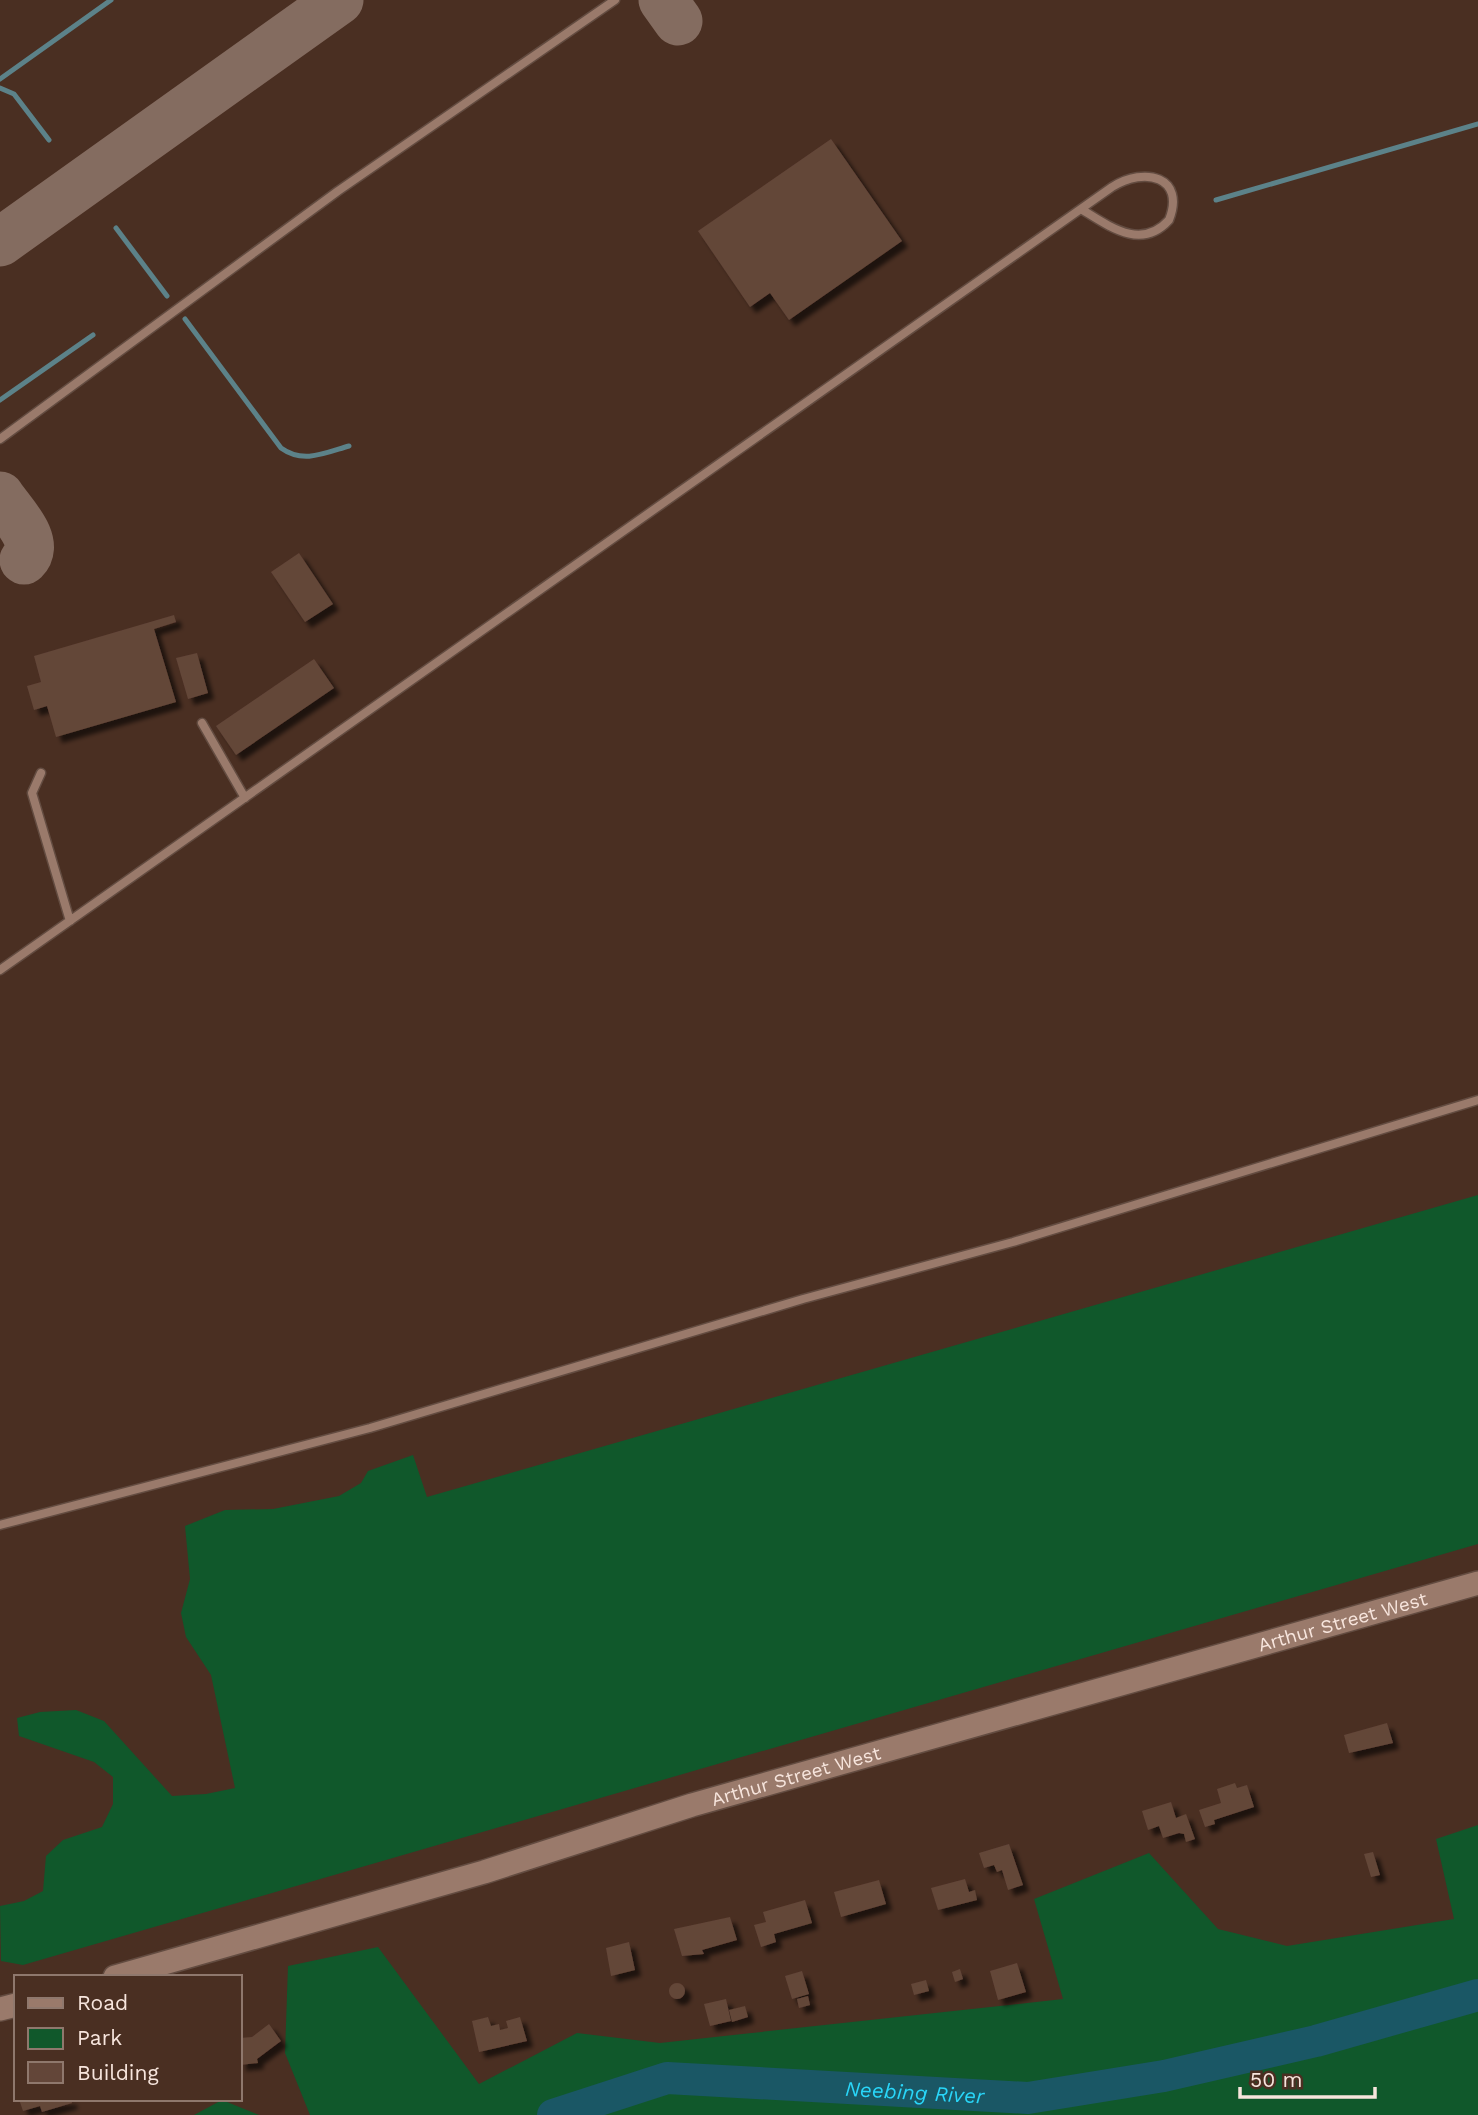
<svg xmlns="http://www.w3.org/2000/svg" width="1478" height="2115" font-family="'Work Sans',sans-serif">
<defs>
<filter id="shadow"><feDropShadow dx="6" dy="6" stdDeviation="2" flood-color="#0009"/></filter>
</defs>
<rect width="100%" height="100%" fill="#4a2f22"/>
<path fill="#10582b" d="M 1478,1195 L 1478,1544 L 23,1965 L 1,1961 L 0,1906 L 24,1901 L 43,1891 L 46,1856 L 63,1840 L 102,1827 L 113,1804 L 113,1777 L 94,1762 L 19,1736 L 17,1718 L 40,1712 L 76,1710 L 104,1721 L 172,1796 L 206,1794 L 235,1788 L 211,1675 L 186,1637 L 181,1613 L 190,1579 L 185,1526 L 225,1510 L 273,1509 L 339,1496 L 361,1483 L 368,1471 L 413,1455 L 427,1497 Z
M 1478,1825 L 1478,2115 L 310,2115 L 285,2053 L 288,1966 L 378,1947 L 479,2084 L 577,2033 L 660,2043 L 1063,1999 L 1034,1899 L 1149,1853 L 1218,1929 L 1287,1946 L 1454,1919 L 1436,1839 Z
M 222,2100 L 259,2115 L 194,2115 Z"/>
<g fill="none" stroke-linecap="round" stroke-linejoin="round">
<path stroke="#5c8289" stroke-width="5" d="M 0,79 L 111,0
M 0,88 L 14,94 L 49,140
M 1216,200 L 1478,124
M 116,228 L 167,296
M 185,319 L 281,448 C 303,464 325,453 349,446
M 0,400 L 93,335"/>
<path stroke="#1a5765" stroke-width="32" id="s1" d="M 553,2115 L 667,2078 L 1028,2098 L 1164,2076 L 1316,2041 L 1478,1995"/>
<path stroke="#846c60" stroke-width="49" d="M 663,0 L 678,21
M 0,242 L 339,0
M 0,496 C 11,513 42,542 24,560"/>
</g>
<path fill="#634639" filter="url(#shadow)" d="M 831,139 L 902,241 L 789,320 L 770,293 L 750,307 L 698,231 Z
M 299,553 L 333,604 L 305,622 L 271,572 Z
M 174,615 L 176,622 L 154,629 L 176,702 L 56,737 L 47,706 L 34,710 L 27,686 L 41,682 L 34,656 Z
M 197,653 L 208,693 L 188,699 L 176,658 Z
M 314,659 L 334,688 L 236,755 L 216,726 Z
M 1387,1723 L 1393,1743 L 1349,1753 L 1344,1735 Z
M 1235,1783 L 1237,1788 L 1247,1785 L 1254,1807 L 1214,1820 L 1215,1824 L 1205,1827 L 1199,1810 L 1221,1803 L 1217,1789 Z
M 1171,1802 L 1176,1818 L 1186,1814 L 1195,1839 L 1186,1842 L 1184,1834 L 1179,1833 L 1163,1838 L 1159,1826 L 1148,1830 L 1142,1811 Z
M 1009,1844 L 1023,1885 L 1008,1890 L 1002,1870 L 997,1872 L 994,1865 L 984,1868 L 979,1853 Z
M 1373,1852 L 1380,1875 L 1371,1877 L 1364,1854 Z
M 965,1879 L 969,1892 L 975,1890 L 977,1900 L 938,1910 L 931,1888 Z
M 879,1880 L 886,1904 L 841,1917 L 834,1892 Z
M 805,1900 L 812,1923 L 774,1934 L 776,1942 L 761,1947 L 754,1925 L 766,1922 L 763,1912 Z
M 730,1917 L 737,1940 L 702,1950 L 704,1954 L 682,1956 L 674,1929 Z
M 629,1942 L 635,1970 L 611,1976 L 606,1948 Z
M 1017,1963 L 1026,1992 L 998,2000 L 990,1971 Z
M 960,1969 L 963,1979 L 955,1982 L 952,1972 Z
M 802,1971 L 809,1994 L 792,1999 L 785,1976 Z
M 926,1980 L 929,1991 L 914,1995 L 911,1984 Z
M669 1991a8 8 0 1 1 16 0a8 8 0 1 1-16 0Z
M 808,1996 L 810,2005 L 799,2008 L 797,1999 Z
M 726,1999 L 731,2021 L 710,2026 L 704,2004 Z
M 745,2006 L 748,2017 L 732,2022 L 729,2010 Z
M 488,2017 L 491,2026 L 499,2024 L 500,2030 L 508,2028 L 506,2021 L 520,2017 L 527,2041 L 479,2052 L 472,2021 Z
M 269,2024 L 281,2041 L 257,2059 L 258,2063 L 240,2065 L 240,2038 L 252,2037 Z
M 19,2099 L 71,2099 L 72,2103 L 42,2112 L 40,2106 L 23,2111 Z"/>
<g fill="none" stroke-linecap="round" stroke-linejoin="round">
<defs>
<path id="lane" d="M 0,439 L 338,191 L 615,0
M 202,723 L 245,798
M 41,773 L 32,793 L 70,921
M 0,970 L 1112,187 C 1145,166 1186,177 1169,220 C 1141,251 1109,226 1081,209
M 0,1525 L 370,1428 L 803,1299 L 1013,1242 L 1478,1100"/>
<g id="secondary">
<path id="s2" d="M 115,1977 L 484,1872 L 692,1805 L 1478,1583"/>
<path d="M 0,2009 L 16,2005"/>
</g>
</defs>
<use href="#lane" stroke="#634c41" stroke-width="11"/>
<use href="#secondary" stroke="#634c41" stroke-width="26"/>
<use href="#lane" stroke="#9a7a6b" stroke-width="8"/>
<use href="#secondary" stroke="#9a7a6b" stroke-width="23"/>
</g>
<g text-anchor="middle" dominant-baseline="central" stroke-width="6" stroke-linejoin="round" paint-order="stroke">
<g font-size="19" fill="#f7e5dd" stroke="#4a2f22">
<text stroke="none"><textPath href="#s2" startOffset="1278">Arthur Street West</textPath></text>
<text stroke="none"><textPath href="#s2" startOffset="710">Arthur Street West</textPath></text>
</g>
<g font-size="21" font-style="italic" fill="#29d6f9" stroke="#4a2f22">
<text stroke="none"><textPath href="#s1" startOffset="368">Neebing River</textPath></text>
</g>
</g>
<rect x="14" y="1975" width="228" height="126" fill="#4a2f22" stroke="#8f786d" stroke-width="2"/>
<rect x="28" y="1998" width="35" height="10" fill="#9a7a6b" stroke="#8f786d" stroke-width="2"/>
<text x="77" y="2010" font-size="21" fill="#f7e5dd">Road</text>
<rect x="28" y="2028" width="35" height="21" fill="#10582b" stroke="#8f786d" stroke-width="2"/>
<text x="77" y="2045" font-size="21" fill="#f7e5dd">Park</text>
<rect x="28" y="2062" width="35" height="21" fill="#634639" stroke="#8f786d" stroke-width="2"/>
<text x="77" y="2080" font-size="21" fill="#f7e5dd">Building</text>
<path d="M1240 2087v10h135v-10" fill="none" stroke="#f7e5dd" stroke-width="3.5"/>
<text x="1250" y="2087" font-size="21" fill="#f7e5dd" stroke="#4a2f22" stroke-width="5" paint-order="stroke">50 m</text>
</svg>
